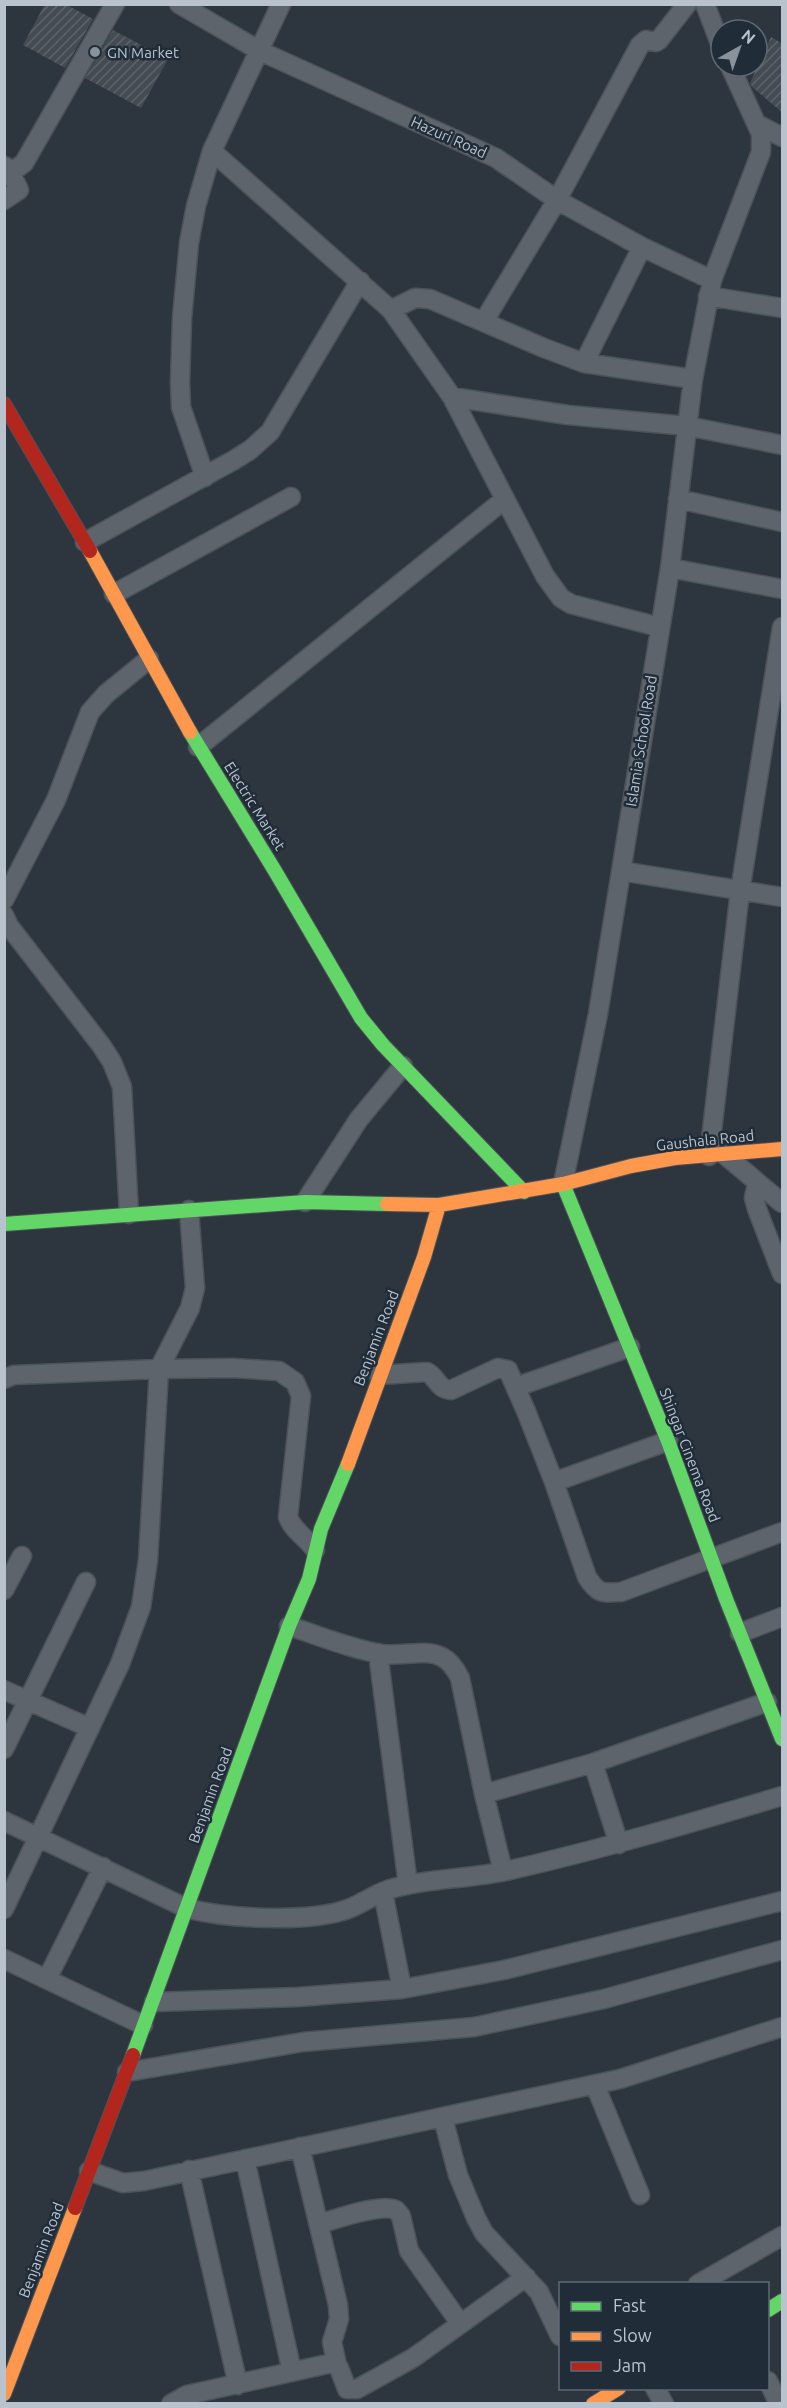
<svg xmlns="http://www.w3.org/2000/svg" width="787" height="2408" font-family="Ubuntu,sans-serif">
<defs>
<pattern id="building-hatch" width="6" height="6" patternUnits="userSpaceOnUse" patternTransform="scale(1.5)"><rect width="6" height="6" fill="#444b52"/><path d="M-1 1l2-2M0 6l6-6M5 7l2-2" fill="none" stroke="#5d636a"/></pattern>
</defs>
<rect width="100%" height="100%" fill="#2d363e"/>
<path fill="url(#building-hatch)" d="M 45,4 L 65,4 L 93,19 L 65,68 L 23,45 Z
M 113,30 L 168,59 L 141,108 L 85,78 Z
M 771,37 L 783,44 L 783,113 L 752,87 L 750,83 Z"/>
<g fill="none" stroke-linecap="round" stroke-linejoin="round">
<defs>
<path id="street" d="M 179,4 L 260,51 L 496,158 L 557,200 L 642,247 L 712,280
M 705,4 L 721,46
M 757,124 L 782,137
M 212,151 L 391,310 L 452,397 L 545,576 L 561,598 L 571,604 L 659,627
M 4,166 L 13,171 L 24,163 L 115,4
M 4,200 L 19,190 L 9,169
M 708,296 L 782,308
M 391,310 L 415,298 L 430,299 L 544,348 L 584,363 L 693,379
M 484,321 L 557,200 L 640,45 L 646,40 L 656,42 L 659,40 L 687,4
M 584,363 L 642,247
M 452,397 L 568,415 L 687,426 L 782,445
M 205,477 L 181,407 L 180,382 L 182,318 L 189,243 L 196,206 L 212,151 L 281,4
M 678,499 L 782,522
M 85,542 L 234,460 L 250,450 L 270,432 L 360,281
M 670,568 L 782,589
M 114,594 L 291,497
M 198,747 L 505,499
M 621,871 L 782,897
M 4,900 L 56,800 L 90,712 L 106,694 L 149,659
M 4,915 L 9,926 L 101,1045 L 112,1062 L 122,1087 L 129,1214
M 725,1155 L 782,1203
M 709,1156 L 740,891 L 782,627
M 757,1183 L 754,1198 L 757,1209 L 782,1274
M 563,1184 L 598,1014 L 670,568 L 693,379 L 712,280 L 761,152 L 761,134 L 730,66
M 305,1202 L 359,1119 L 403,1066
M 379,1375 L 427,1372 C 438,1378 437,1389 451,1390 L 498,1368 L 508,1370 L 526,1411 L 554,1482 L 668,1441
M 4,1379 L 14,1375 L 159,1369 L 233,1368 L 279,1371 L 295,1382 L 301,1396 L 288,1517 C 293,1531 307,1538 315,1550
M 516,1387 L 630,1347
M 554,1482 L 587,1577 C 598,1594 601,1593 621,1592 L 782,1532
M 4,1590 L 22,1556
M 289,1626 C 320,1636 351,1649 382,1654 C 401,1657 426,1648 442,1657 C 450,1661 456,1670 460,1678 L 484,1794 L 503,1871
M 740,1633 L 782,1617
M 378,1653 L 408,1885
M 4,1690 L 90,1728
M 4,1749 L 86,1582
M 593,1763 L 619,1844
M 484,1794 L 593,1763 L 767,1702
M 4,1821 L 186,1908 C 227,1919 309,1923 348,1909 C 364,1903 377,1892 394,1888 C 430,1878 469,1879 506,1871 C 599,1850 691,1823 782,1796
M 383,1892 L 402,1989
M 4,1909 L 120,1664 L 141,1607 L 148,1560 L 159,1369 L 190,1308 L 195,1288 L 189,1210
M 4,1959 L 143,2025
M 47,1979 L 103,1867
M 154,2002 L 298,1997 L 402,1989 L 504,1970 L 782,1901
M 127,2072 L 303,2042 L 474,2027 L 604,1999 L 782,1950
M 595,2085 L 640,2195
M 443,2118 L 458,2175 L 476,2218 L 484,2233 L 539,2292 L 560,2336
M 300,2147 L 338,2305 L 339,2319 L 332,2342 L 337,2365
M 245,2159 L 292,2372
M 189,2170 L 238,2385
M 89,2171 L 123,2183 L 144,2181 L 620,2079 L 782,2027
M 319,2224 C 337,2219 380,2203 396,2210 L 401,2216 L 409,2251 L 460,2323
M 698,2284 L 782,2236
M 768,2381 L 779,2404
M 655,2388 L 664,2404
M 171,2404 L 187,2395 L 332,2363 L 339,2368 L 347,2389 L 357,2389 L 413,2358 L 526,2277"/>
<path id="fast" d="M 190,732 L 275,871 L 361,1018 L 383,1045 L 524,1192
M 563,1184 L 668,1441 L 726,1599 L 782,1739
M 4,1224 L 305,1202 L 387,1204
M 133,2055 L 289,1626 L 309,1579 L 321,1529 L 348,1464
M 768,2310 L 782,2301"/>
<path id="slow" d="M 90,551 L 190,732
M 387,1204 L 439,1205 L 563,1184 L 631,1166 L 675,1158 L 782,1149
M 348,1464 L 424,1257 L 439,1205
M 4,2394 L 75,2208
M 593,2404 L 619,2388"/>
<path id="jam" d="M 4,404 L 90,551
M 75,2208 L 133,2055"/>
</defs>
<use href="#street" stroke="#4c5258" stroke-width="21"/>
<use href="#fast" stroke="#4c5258" stroke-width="16"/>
<use href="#slow" stroke="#4c5258" stroke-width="16"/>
<use href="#jam" stroke="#4c5258" stroke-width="16"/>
<use href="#street" stroke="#5e646b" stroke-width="18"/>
<use href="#fast" stroke="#63d668" stroke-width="14"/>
<use href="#slow" stroke="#ff974d" stroke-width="14"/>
<use href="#jam" stroke="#b3261e" stroke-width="14"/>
</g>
<circle fill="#88929b" stroke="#202d39" stroke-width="2" cx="95" cy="52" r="6"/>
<g text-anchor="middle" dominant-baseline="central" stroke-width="5" stroke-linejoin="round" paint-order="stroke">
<g font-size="15" fill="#b9c3cd" stroke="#202d39" text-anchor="start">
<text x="107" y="52">GN Market</text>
</g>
<g font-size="15" fill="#b9c3cd" stroke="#202d39">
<text transform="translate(449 137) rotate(24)">Hazuri Road</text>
<text transform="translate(641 741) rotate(-81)">Islamia School Road</text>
<text transform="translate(255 806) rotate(58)">Electric Market</text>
<text transform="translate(705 1140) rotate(-6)">Gaushala Road</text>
<text transform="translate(376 1338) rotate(-69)">Benjamin Road</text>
<text transform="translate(690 1455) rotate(69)">Shingar Cinema Road</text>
<text transform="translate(210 1795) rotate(-70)">Benjamin Road</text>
<text transform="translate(41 2250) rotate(-69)">Benjamin Road</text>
</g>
</g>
<rect width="787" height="2408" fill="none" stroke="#b9c3cd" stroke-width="12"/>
<rect x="559" y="2282" width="210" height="108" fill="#202d39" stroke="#5d6974" stroke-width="1.5"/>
<rect x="571" y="2302" width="30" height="9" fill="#63d668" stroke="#5d6974" stroke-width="1.5"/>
<text x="613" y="2312" font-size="18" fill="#b9c3cd">Fast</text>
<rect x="571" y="2332" width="30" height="9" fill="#ff974d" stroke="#5d6974" stroke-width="1.5"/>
<text x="613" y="2342" font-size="18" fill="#b9c3cd">Slow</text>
<rect x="571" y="2362" width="30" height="9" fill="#b3261e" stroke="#5d6974" stroke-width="1.5"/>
<text x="613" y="2372" font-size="18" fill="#b9c3cd">Jam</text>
<g transform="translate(739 48) rotate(40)"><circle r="28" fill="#202d39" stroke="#5d6974" stroke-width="1.5"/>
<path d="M0-4.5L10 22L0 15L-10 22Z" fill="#88929b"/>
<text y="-9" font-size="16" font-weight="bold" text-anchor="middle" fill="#b9c3cd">N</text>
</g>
</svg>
